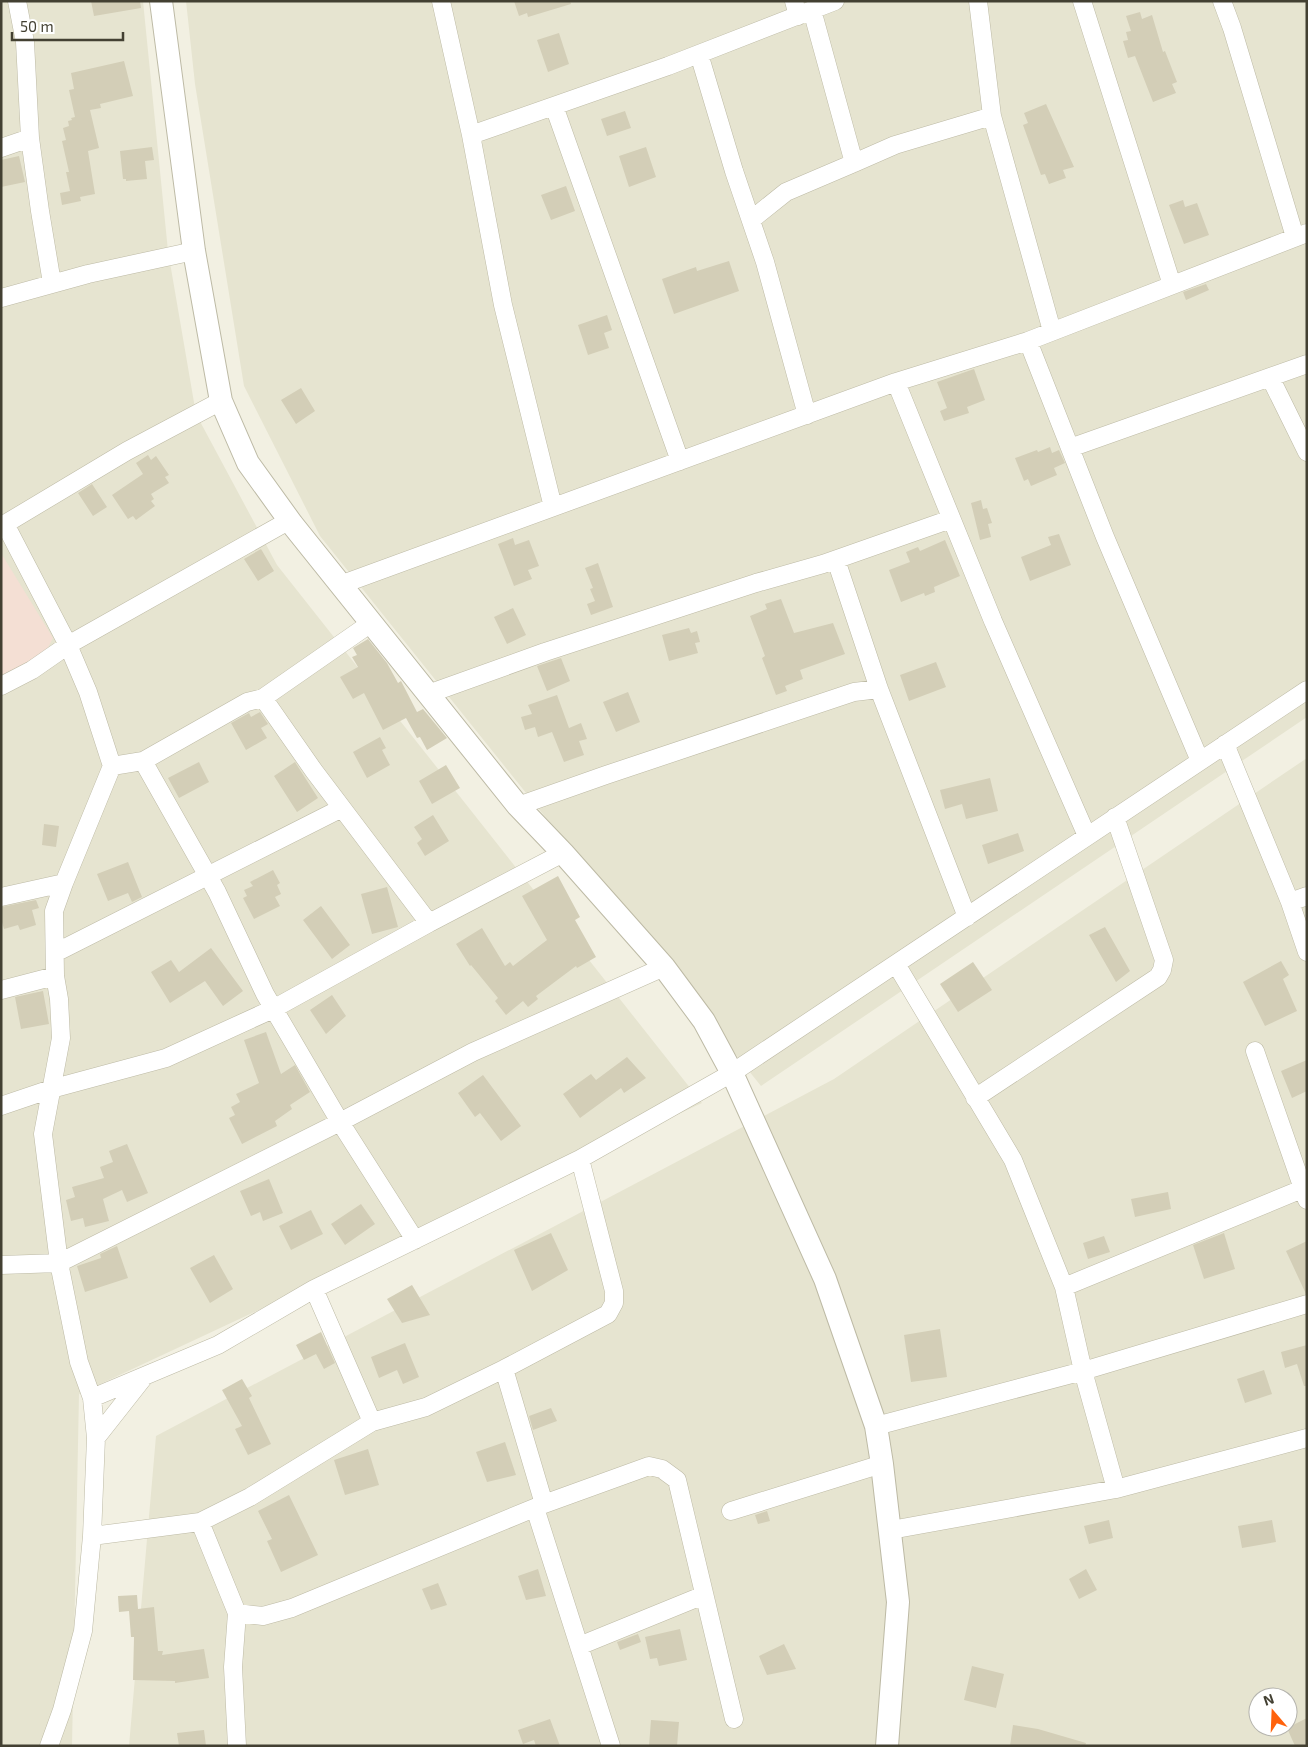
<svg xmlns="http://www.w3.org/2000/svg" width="1308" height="1747" font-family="'Exo 2',sans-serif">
<rect width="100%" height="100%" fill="#f2f0e2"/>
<path fill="#e6e4d0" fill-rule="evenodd" d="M 1,1 L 143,1 L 168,251 L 196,414 L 277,565 L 702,1103 L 79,1394 L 72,1746 L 1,1746 Z
M 186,1 L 1307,1 L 1307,717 L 761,1086 L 320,536 L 244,386 L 195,84 Z
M 1307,758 L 1307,1746 L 129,1746 L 156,1436 L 834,1079 ZM 1258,1697 L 1288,1697 L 1288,1727 L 1258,1727 Z"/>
<path fill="#f4dfd4" d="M 1,553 L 53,638 L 41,661 L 1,680 Z"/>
<path fill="#d3ceb7" d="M 91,1 L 140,1 L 141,8 L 94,16 Z
M 514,1 L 570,1 L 571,4 L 528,17 L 527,13 L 519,16 Z
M 1140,12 L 1142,19 L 1152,15 L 1163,52 L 1165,51 L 1177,82 L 1172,84 L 1176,93 L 1153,102 L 1135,56 L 1128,58 L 1123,41 L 1128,40 L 1126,32 L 1131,31 L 1126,16 Z
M 559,33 L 569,64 L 548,72 L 537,40 Z
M 124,61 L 133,96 L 100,104 L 101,108 L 90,110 L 99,148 L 88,151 L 95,194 L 80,197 L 81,201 L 62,205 L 60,193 L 70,191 L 66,172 L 69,172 L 62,141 L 66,140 L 63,128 L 69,126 L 68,121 L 72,120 L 71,118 L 75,117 L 69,90 L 74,89 L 71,73 Z
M 1046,104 L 1074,167 L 1063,170 L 1066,178 L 1049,184 L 1045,174 L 1041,175 L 1023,125 L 1028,123 L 1024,113 Z
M 625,111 L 631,128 L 607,136 L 601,119 Z
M 152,147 L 154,160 L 145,161 L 147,179 L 126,181 L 126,179 L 123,179 L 120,151 Z
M 646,147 L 656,177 L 629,187 L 619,156 Z
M 19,156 L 25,182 L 1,187 L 1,160 Z
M 566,186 L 575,211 L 551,220 L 541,195 Z
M 1183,200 L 1185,207 L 1197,203 L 1209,235 L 1184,244 L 1169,205 Z
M 729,261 L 739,291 L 674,314 L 662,279 L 696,267 L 697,271 Z
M 1206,284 L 1209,290 L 1186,300 L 1183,292 Z
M 607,315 L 612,330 L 604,333 L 609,348 L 588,355 L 578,325 Z
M 974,369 L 985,400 L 967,407 L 969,413 L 944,421 L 940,411 L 947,408 L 937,382 Z
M 301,388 L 315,411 L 296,424 L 281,400 Z
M 1050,447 L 1052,453 L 1059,450 L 1065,463 L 1054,468 L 1057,475 L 1031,486 L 1028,479 L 1024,481 L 1015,458 L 1037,450 L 1038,452 Z
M 148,455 L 151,460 L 156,456 L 169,475 L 165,477 L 169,483 L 151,494 L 154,499 L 151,501 L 155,506 L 136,520 L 133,516 L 128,519 L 112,495 L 143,474 L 136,463 Z
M 92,484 L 107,507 L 93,516 L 78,493 Z
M 981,500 L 983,509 L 987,508 L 992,523 L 988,524 L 991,537 L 980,540 L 971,503 Z
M 1059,534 L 1071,565 L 1030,581 L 1021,557 L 1051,545 L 1048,537 Z
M 513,538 L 515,545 L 529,540 L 539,566 L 528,570 L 532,579 L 514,586 L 498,544 Z
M 945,540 L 960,576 L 934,587 L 935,592 L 925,596 L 924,593 L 901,602 L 889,570 L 910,562 L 906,552 L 918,547 L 920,551 Z
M 261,549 L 274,571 L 258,581 L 244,559 Z
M 598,563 L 613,607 L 591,615 L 587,604 L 595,601 L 590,589 L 593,588 L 585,568 Z
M 781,599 L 794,633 L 833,623 L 845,654 L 800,670 L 803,679 L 785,686 L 787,691 L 776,695 L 762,658 L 765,656 L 750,616 L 767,609 L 765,604 Z
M 513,608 L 526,635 L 507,644 L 494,617 Z
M 689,628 L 691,633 L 697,631 L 700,642 L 695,643 L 698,653 L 669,661 L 662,635 Z
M 368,639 L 387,663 L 398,683 L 401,681 L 417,712 L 423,709 L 447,738 L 427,750 L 420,737 L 417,738 L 406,718 L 383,730 L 364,693 L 353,699 L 340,677 L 358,667 L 352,657 L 357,655 L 353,648 Z
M 561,658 L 570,681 L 547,691 L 537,666 Z
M 936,662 L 946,687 L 909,701 L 900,675 Z
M 628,692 L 640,722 L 616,732 L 603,702 Z
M 557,695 L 569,728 L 581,723 L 587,739 L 579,741 L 584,755 L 564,762 L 552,732 L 538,737 L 535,727 L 525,730 L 521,717 L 532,714 L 528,705 Z
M 260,712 L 268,724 L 261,728 L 267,738 L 246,750 L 231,723 L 249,713 L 251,717 Z
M 380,737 L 386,748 L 382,750 L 390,765 L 367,778 L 353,752 Z
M 199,762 L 209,782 L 179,798 L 168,778 Z
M 295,762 L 318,798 L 297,812 L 274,776 Z
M 446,765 L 460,788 L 432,804 L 419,781 Z
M 990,778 L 998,811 L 966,819 L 962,804 L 945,809 L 940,790 Z
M 433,815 L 449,841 L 425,856 L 417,843 L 422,839 L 414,827 Z
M 44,824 L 59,826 L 56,847 L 42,845 Z
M 1018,833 L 1024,851 L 988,864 L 982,845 Z
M 128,862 L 142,897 L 132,902 L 128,893 L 108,901 L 97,874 Z
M 273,870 L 280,883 L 277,885 L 281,894 L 275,897 L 280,906 L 254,919 L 243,898 L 247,896 L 244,890 L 253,886 L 250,882 Z
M 558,876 L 580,917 L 575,920 L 596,957 L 577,968 L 576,966 L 536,996 L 538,999 L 528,1007 L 523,1001 L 506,1015 L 495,1001 L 498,998 L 471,965 L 470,966 L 456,944 L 482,928 L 505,966 L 510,962 L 513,966 L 547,940 L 522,896 Z
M 387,887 L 398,927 L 372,934 L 361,894 Z
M 36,900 L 39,908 L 32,910 L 36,925 L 20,930 L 18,925 L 4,929 L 1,919 L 1,907 Z
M 321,906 L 350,945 L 332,959 L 303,920 Z
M 1105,927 L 1130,971 L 1116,982 L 1089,935 Z
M 211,948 L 243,991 L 223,1006 L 205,981 L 170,1003 L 151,972 L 171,960 L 179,972 Z
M 1281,961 L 1289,975 L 1283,979 L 1297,1011 L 1265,1026 L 1243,982 Z
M 973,962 L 992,990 L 958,1012 L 940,984 Z
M 43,991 L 49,1024 L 21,1029 L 15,997 Z
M 332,995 L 346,1016 L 326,1034 L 310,1010 Z
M 266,1032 L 281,1074 L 295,1065 L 310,1092 L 290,1105 L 292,1109 L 275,1121 L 277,1126 L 242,1144 L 229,1118 L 235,1115 L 231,1107 L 240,1102 L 236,1094 L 259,1083 L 244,1040 Z
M 627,1057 L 646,1078 L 624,1093 L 621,1088 L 580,1118 L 563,1094 L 591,1074 L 596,1080 Z
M 1307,1060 L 1307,1091 L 1292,1098 L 1281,1071 Z
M 483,1075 L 521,1126 L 501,1141 L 480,1113 L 475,1117 L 458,1093 Z
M 127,1144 L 148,1193 L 127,1202 L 122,1190 L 103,1199 L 109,1221 L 85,1227 L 83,1218 L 71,1221 L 66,1200 L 75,1197 L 72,1187 L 104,1178 L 100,1167 L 113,1162 L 109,1151 Z
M 269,1179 L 283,1213 L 263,1221 L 260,1212 L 251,1216 L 240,1191 Z
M 1168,1192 L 1171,1209 L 1135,1217 L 1131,1199 Z
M 361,1204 L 375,1224 L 345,1245 L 331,1224 Z
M 311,1210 L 323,1234 L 291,1250 L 279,1226 Z
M 551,1233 L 568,1270 L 532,1291 L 514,1250 Z
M 1224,1233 L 1235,1269 L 1204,1279 L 1193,1245 Z
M 1104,1236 L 1110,1252 L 1088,1259 L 1083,1243 Z
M 1307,1241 L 1307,1294 L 1306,1294 L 1286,1251 Z
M 117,1246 L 128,1278 L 85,1292 L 77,1266 L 101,1258 L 100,1254 Z
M 214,1255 L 233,1289 L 210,1303 L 190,1268 Z
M 412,1285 L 430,1315 L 402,1323 L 387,1299 Z
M 940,1329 L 947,1377 L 911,1382 L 904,1335 Z
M 321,1332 L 335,1363 L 324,1369 L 316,1354 L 304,1360 L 296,1345 Z
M 405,1343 L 419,1377 L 403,1384 L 397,1370 L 379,1378 L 371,1357 Z
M 1307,1345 L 1307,1386 L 1304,1386 L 1297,1364 L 1285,1368 L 1281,1352 Z
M 1264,1370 L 1272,1394 L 1245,1403 L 1237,1379 Z
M 242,1379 L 252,1396 L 249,1398 L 271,1444 L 248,1455 L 235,1429 L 242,1426 L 222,1390 Z
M 551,1408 L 557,1421 L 533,1430 L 529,1416 Z
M 505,1442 L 516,1475 L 487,1482 L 476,1452 Z
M 368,1449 L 379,1485 L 345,1495 L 334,1460 Z
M 289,1495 L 318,1555 L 281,1572 L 267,1541 L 272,1539 L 258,1511 Z
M 767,1511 L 770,1521 L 758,1524 L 755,1515 Z
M 1109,1520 L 1113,1538 L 1089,1544 L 1084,1526 Z
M 1272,1520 L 1276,1542 L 1242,1548 L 1238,1526 Z
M 538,1569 L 546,1596 L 526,1600 L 518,1576 Z
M 1086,1569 L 1097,1590 L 1079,1599 L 1069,1579 Z
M 438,1583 L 447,1605 L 431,1610 L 422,1589 Z
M 137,1595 L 138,1609 L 154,1607 L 158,1651 L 163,1651 L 162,1655 L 204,1649 L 209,1678 L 175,1683 L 175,1681 L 133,1680 L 134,1637 L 131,1637 L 129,1611 L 119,1612 L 118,1596 Z
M 680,1629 L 687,1660 L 659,1666 L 657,1658 L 650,1659 L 645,1637 Z
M 638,1634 L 641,1642 L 620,1650 L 617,1642 Z
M 784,1644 L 796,1669 L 767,1675 L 759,1656 Z
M 972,1666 L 1004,1674 L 996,1708 L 964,1700 Z
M 1307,1718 L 1307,1746 L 1295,1746 L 1287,1728 Z
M 550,1719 L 560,1746 L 536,1746 L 534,1740 L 523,1744 L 518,1730 Z
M 651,1720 L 679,1722 L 677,1746 L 649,1746 Z
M 1013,1725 L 1038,1729 L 1086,1743 L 1085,1746 L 1010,1746 Z
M 204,1730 L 206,1746 L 179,1746 L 177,1733 Z"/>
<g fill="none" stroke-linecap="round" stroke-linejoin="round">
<defs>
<path id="minor" d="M 17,1 L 25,42 L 30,138 L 40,211 L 52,283
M 441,1 L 471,135 L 503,305 L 553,507
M 794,1 L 798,16
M 978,1 L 992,116 L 1052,331
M 1082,1 L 1172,285
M 1222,1 L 1232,28 L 1295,237
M 812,10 L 854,163
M 699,54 L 734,171 L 765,262 L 807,415
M 554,106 L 680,461
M 471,135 L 668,66 L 835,1
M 1,148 L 30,138
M 751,220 L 786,192 L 854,163 L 895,145 L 992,116
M 1,298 L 88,274 L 194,251
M 1028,341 L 1105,537 L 1200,761
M 1270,377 L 1307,452
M 896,382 L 993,621 L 1087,836
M 1070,448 L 1307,364
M 836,560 L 879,689 L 967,917
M 340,585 L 896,382 L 1028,341 L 1307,233
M 1,686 L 32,670 L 68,645 L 290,520
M 428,694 L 545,652 L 756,583 L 823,564 L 951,519
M 263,698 L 314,771 L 429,923
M 1225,744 L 1290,902 L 1307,952
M 143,761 L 217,892 L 265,994 L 340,1122 L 415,1240
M 112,766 L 143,761 L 247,702 L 263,698 L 371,623
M 518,806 L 606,775 L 854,692 L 879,689
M 1,897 L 64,883
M 1290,902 L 1307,896
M 55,953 L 342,808
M 896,964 L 1013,1160 L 1064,1287 L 1083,1371 L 1116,1489
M 1,990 L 55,976
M 1255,1051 L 1307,1200
M 975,1098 L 1158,977 L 1162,970 L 1164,960 L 1115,817
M 1,1106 L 51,1089 L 166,1058 L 273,1009 L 429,923 L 563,853
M 1,1265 L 59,1263 L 340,1122 L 473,1052 L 664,967
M 1064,1287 L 1307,1187
M 314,1289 L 372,1422
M 504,1369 L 544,1504
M 92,1398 L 218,1345 L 314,1289 L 580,1159 L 732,1073 L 1307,690
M 876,1426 L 1083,1371 L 1307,1304
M 96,1438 L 144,1377
M 535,1508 L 611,1746
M 731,1511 L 882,1464
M 200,1522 L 237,1613 L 233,1667 L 237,1746
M 891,1530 L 1116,1489 L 1307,1438
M 92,1536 L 200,1522 L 250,1497 L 372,1422 L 426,1407 L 504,1369 L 608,1314 L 614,1303 L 614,1291 L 580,1159
M 237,1613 L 263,1616 L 292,1608 L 544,1504 L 649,1466 L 662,1469 L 677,1480 L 734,1719
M 579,1646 L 704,1595
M 49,1746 L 62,1710 L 83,1631 L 92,1536 L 96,1438 L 92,1398 L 79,1362 L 59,1263 L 43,1134 L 61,1038 L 59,999 L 55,976 L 54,911 L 64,883 L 112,766 L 88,692 L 68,645 L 5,524 L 127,451 L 221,401"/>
<path id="tertiary" d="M 161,1 L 194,251 L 221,401 L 248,463 L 292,524 L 518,806 L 563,853 L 664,967 L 704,1021 L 732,1073 L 825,1279 L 876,1426 L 882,1464 L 898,1602 L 887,1746"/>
</defs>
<use href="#minor" stroke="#bdbaa5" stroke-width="19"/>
<use href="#tertiary" stroke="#bdbaa5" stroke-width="24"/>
<use href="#minor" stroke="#fff" stroke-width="18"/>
<use href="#tertiary" stroke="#fff" stroke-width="22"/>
</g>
<rect width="1308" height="1747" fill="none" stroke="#434032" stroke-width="5"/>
<g transform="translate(1273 1712) rotate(341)"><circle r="24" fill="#ffffff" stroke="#b4b3ad"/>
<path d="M0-4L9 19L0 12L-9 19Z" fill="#ff620c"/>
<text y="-8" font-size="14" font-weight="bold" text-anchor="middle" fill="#434032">N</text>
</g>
<path d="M12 32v8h111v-8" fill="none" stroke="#434032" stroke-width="2.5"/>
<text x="20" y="32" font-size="15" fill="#434032" stroke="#ffffff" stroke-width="4" paint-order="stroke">50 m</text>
</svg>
